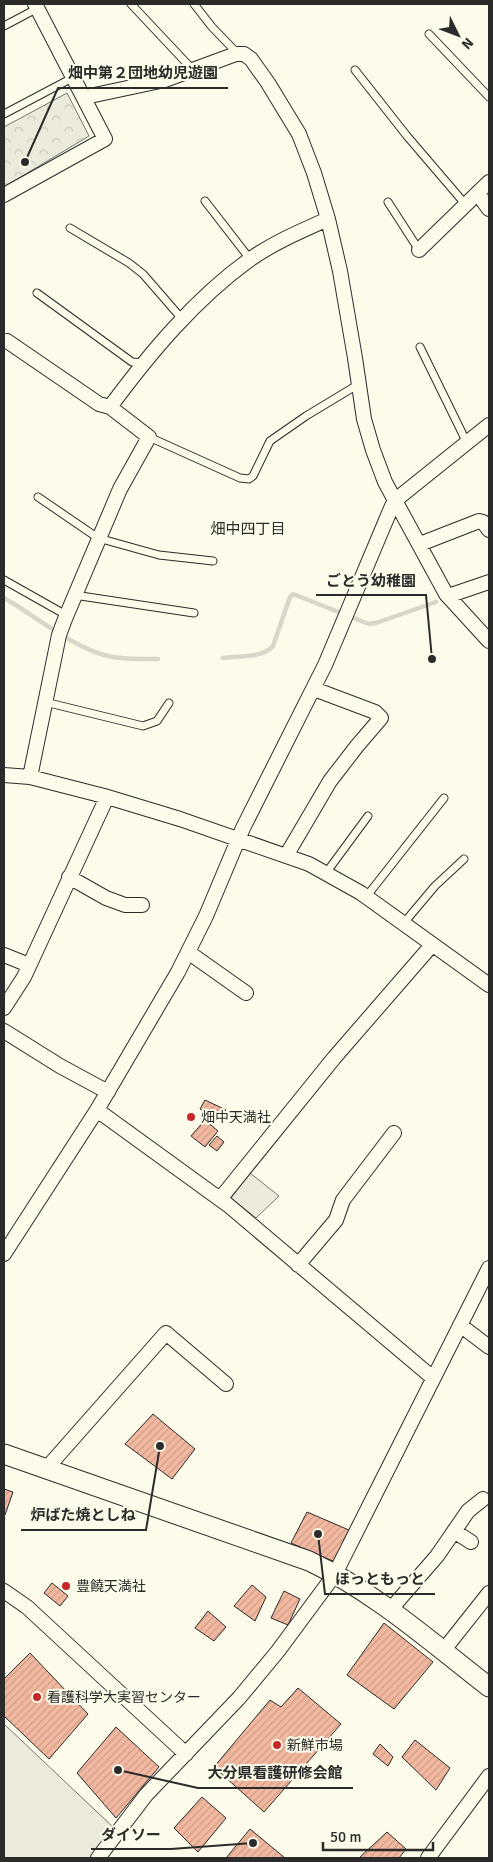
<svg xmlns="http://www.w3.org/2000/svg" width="493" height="1862" font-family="Signika,'Noto Sans JP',sans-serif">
<defs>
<pattern id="park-crowns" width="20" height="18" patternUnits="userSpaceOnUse" patternTransform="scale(1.25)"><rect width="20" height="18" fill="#ecebdb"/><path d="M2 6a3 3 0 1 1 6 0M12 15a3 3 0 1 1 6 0" fill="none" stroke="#cbcabc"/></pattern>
<pattern id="building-hatch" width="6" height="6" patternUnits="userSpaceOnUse" patternTransform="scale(1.25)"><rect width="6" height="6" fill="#f2b8a0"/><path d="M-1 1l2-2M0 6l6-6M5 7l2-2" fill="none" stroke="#d09e8a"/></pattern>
</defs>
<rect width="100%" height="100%" fill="#fdfbea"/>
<path fill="url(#park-crowns)" stroke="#74746e" d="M 67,93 L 89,136 L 4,187 L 4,127 Z"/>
<path fill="#eceadb" stroke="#74746e" d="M 250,1173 L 279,1196 L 256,1218 L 231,1198 Z
M 4,1724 L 114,1828 L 92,1858 L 4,1858 Z"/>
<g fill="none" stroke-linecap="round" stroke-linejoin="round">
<path stroke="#d8d7c9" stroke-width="4.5" d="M 4,598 C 36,616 73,648 108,656 C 124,660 142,659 158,659
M 223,658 C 238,656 263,658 273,646 L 290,597 L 293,594 L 369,624 L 376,623 L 436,602"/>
</g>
<path fill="url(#building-hatch)" stroke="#2b2b2b" d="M 205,1100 L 226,1110 L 221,1120 L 200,1109 Z
M 205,1120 L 218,1131 L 205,1147 L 191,1136 Z
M 217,1136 L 224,1142 L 217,1151 L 209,1145 Z
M 153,1414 L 195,1449 L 172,1479 L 125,1444 Z
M 4,1489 L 13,1492 L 5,1515 L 4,1515 Z
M 307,1512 L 349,1530 L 335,1562 L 291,1543 Z
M 52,1583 L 68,1596 L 60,1606 L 44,1593 Z
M 252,1585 L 266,1597 L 255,1621 L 234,1606 Z
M 284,1591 L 300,1599 L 288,1625 L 271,1618 Z
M 208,1611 L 226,1627 L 214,1641 L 195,1628 Z
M 384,1623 L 433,1662 L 394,1709 L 347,1675 Z
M 30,1653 L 88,1714 L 49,1759 L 4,1716 L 4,1679 Z
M 298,1688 L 341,1724 L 264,1812 L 214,1767 L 270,1700 L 281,1707 Z
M 116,1727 L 159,1767 L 116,1818 L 77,1773 Z
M 415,1740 L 450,1768 L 436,1790 L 402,1757 Z
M 380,1744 L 393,1757 L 388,1766 L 373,1754 Z
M 202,1797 L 226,1818 L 198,1852 L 174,1828 Z
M 250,1829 L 285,1858 L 226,1858 Z
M 387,1832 L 406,1849 L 399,1858 L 359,1858 Z"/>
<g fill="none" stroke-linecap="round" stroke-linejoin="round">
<defs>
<path id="lane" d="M 131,4 L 193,70
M 194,4 L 212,27 L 238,54
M 4,26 L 38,8
M 429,34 L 489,97
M 355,70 L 407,136 L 466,205
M 4,114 L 74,77
M 205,201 L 250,259
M 388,202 L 419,250
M 70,228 L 129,263 L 143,274 L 183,320
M 37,293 L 132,362 L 143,363
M 420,347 L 467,443
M 149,437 L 240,478 L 249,479 L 253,476 L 270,441 L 306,416 L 359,384
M 38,497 L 98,538 L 159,555 L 213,561
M 4,580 L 66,615
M 74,595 L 194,613
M 45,702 L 143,726 L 157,721 L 169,703
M 326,873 L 368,816
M 366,897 L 444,798
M 403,924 L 435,886 L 464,859"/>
<path id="street" d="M 85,97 L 165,80 L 236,54 L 244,54 L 251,59 L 268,83 L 299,134 L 314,173 L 328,219 L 340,271 L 355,358 L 364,419 L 373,450 L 385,482 L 446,594 L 489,641
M 478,194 L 489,209
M 4,195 L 105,139 L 35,4
M 419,250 L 489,182
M 7,341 L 99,404 L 110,407 C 150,353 195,299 249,260 C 273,243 301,231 328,219
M 420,544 L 479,521 L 483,522 L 489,530
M 448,596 L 489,582
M 4,775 L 30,777 L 104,796 L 180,819 L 309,864 L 361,893 L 489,985
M 30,777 L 59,635 L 65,619 L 120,489 L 149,437 L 110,407
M 286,856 L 330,781 L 357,746 L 381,718 L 375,712 L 314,689
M 69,877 L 106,898 L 125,905 L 142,905
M 188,952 L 246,993
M 4,955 L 29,965
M 4,1008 L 24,977 L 107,797
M 4,1031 L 60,1066 L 108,1092
M 97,1110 L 228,1205 L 433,1378
M 220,1199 L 334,1058 L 432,945
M 4,1254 L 97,1110 L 178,972 L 206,916 L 243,828 L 325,665 L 392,506 L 398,498 L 489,425
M 298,1265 L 336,1220 L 343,1200 L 394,1133
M 460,1325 L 489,1347
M 46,1469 L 166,1333 L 226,1384
M 454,1531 L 471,1542
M 4,1591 L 27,1607 L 186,1754
M 390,1610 L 437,1556 L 468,1511 L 483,1499
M 443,1651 L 489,1593
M 98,1858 L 146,1795 L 239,1698 L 278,1651 L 335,1574 L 489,1268
M 428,1858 L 489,1776"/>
<path id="secondary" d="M 4,1454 L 309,1561 C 375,1592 431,1642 489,1687"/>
</defs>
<use href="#lane" stroke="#2b2b2b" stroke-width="9"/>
<use href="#street" stroke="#2b2b2b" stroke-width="16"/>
<use href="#secondary" stroke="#2b2b2b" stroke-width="21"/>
<use href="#lane" stroke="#fdfbea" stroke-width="7"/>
<use href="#street" stroke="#fdfbea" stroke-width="14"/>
<use href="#secondary" stroke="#fdfbea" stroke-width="19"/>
</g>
<g fill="#c62828" stroke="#fdfbea" stroke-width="2">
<circle cx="191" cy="1117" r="5"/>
<circle cx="66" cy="1586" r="5"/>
<circle cx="37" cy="1697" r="5"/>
<circle cx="277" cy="1745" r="5"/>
</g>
<g text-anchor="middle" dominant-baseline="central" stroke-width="4" stroke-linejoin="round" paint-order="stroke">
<g font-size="14" fill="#2b2b2b" stroke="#fdfbea" text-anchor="start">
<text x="201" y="1117">畑中天満社</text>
<text x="76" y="1586">豊饒天満社</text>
<text x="47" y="1697">看護科学大実習センター</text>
<text x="287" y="1745">新鮮市場</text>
</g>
<g font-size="15" fill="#2b2b2b" stroke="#fdfbea">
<text x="248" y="529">畑中四丁目</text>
</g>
</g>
<path fill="none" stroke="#2b2b2b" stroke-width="2" d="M25 162L58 88H228M432 659L426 595H316M160 1446L146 1530H21M318 1534L325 1594H435M118 1770L198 1788H353M253 1843L171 1849H91"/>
<g fill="#2b2b2b" stroke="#fdfbea" stroke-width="2">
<circle cx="25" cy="162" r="5"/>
<circle cx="432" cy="659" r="5"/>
<circle cx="160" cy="1446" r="5"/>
<circle cx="318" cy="1534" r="5"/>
<circle cx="118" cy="1770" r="5"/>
<circle cx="253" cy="1843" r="5"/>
</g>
<g font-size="15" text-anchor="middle" font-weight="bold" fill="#2b2b2b" stroke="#fdfbea" stroke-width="4" stroke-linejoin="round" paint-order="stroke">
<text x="143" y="78">畑中第２団地幼児遊園</text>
<text x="371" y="586">ごとう幼稚園</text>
<text x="83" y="1520">炉ばた焼としね</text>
<text x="380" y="1584">ほっともっと</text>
<text x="275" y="1778">大分県看護研修会館</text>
<text x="131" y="1840">ダイソー</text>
</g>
<rect width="493" height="1862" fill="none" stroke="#2b2b2b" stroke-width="10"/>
<g transform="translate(458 35) rotate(132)" stroke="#fdfbea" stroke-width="4" paint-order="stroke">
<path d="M0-4L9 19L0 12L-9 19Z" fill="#2b2b2b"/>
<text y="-8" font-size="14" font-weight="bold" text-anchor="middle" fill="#2b2b2b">N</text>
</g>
<path d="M323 1842v8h110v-8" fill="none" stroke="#2b2b2b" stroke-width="2.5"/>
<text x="330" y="1842" font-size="15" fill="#2b2b2b" stroke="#fdfbea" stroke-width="4" paint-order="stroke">50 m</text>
</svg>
